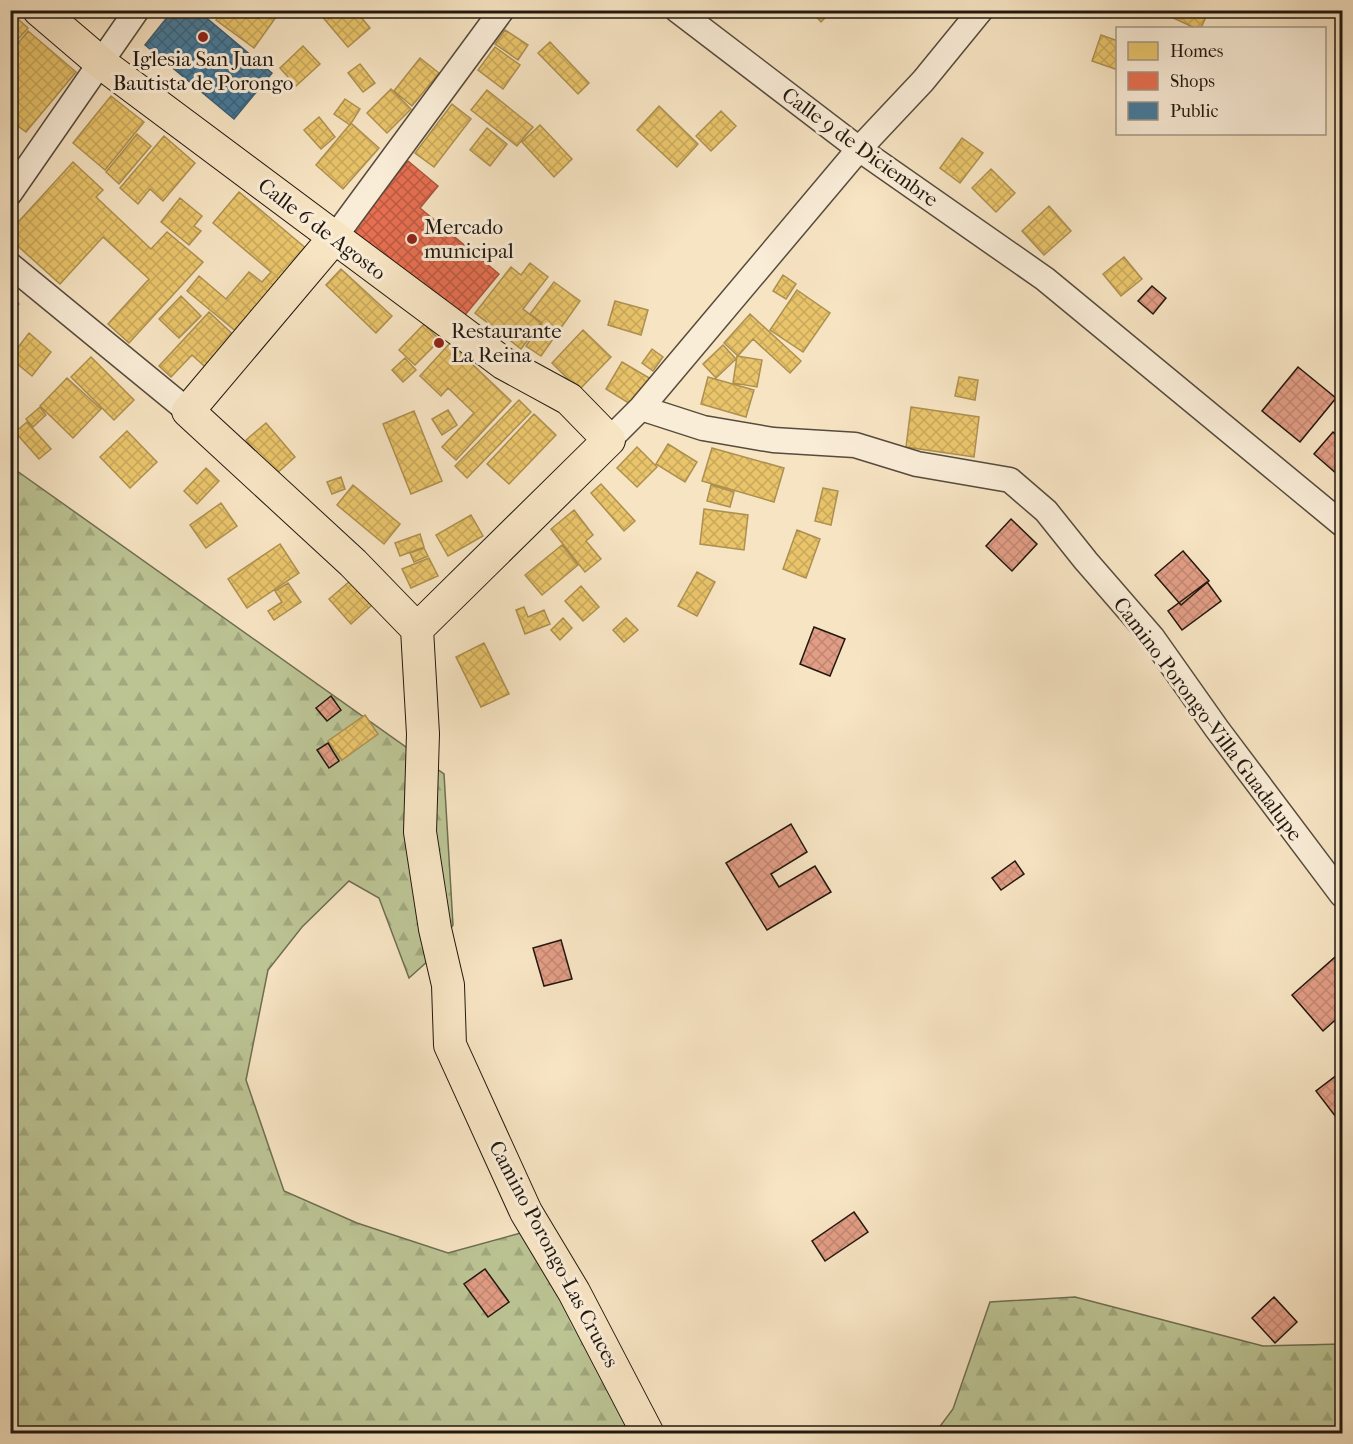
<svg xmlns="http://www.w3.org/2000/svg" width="1353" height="1444" font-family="'IM FELL French Canon',serif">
<defs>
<pattern id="forest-firs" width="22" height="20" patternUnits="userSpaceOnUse" patternTransform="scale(1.5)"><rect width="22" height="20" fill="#bcc494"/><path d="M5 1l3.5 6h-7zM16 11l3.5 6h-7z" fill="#a1a87e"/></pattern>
<pattern id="homes-cross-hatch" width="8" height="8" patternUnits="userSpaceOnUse" patternTransform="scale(1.5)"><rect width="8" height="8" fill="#e9c46a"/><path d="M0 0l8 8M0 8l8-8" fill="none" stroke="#c8a85b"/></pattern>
<pattern id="shops-cross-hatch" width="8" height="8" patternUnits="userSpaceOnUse" patternTransform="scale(1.5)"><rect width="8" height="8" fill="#e76f51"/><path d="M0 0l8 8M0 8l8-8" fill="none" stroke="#bb5a42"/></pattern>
<pattern id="public-cross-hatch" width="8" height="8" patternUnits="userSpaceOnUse" patternTransform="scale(1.5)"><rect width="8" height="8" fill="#457b9d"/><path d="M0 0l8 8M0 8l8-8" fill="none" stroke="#39647e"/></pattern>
<pattern id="building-cross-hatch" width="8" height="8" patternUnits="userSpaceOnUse" patternTransform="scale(1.5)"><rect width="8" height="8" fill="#e19d85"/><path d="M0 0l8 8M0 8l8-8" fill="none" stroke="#c18672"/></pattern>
</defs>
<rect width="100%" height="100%" fill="#f7e4c3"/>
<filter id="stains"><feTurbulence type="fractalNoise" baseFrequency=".00333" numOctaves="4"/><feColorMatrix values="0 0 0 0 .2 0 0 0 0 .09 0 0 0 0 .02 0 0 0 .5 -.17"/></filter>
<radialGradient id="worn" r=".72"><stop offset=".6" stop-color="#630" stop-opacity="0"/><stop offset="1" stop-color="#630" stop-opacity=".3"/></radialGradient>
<path fill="url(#forest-firs)" stroke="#6e6e52" stroke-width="1.5" d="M 10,466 L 444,774 L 453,925 L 429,960 L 409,978 L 379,898 L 349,881 L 302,927 L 268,970 L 246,1080 L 284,1191 L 357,1223 L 448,1253 L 528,1231 L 600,1372 L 668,1433 L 311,1434 L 308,1429 L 285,1434 L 11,1433 Z
M 1075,1297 L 1263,1346 L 1342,1344 L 1342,1433 L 935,1433 L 953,1409 L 990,1302 Z"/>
<path fill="url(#homes-cross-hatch)" stroke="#ad904f" stroke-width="1.5" d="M 223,10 L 249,12 L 281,10 L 254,48 L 216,20 Z
M 324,10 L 355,10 L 370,28 L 348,47 L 320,14 Z
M 810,10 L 833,10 L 821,22 Z
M 1156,10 L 1209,10 L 1201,28 L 1195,28 Z
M 10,12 L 28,28 L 10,48 Z
M 505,30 L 528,45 L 518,60 L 495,44 Z
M 28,31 L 76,72 L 26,132 L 10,120 L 10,75 L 16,69 L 10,64 L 10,53 Z
M 1101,35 L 1118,41 L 1118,70 L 1092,61 Z
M 550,42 L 589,83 L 578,94 L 538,53 Z
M 303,46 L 320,64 L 296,86 L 280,68 Z
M 495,47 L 520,65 L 503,89 L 478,70 Z
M 420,58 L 439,73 L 412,106 L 394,91 Z
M 360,64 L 375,83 L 363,92 L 348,73 Z
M 391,89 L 411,109 L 387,133 L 367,113 Z
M 487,90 L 533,127 L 517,146 L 471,110 Z
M 111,96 L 144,122 L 105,170 L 73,143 Z
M 345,99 L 360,109 L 350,125 L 334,114 Z
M 452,104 L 471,119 L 434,167 L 415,153 Z
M 659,106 L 698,144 L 677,167 L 637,130 Z
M 721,111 L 736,126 L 711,151 L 696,136 Z
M 319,117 L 335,137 L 321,149 L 304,130 Z
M 351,123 L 379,148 L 343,189 L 316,165 Z
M 540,125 L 572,159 L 554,177 L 522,142 Z
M 487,128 L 507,144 L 490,166 L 470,150 Z
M 137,134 L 151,146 L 119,184 L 106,172 Z
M 164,136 L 195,163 L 163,201 L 150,189 L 138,204 L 120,188 Z
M 962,138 L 983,153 L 960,183 L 940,168 Z
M 73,162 L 103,190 L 96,197 L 151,249 L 167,232 L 203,262 L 129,343 L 108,324 L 149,279 L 103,237 L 60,284 L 10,239 L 10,231 Z
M 991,169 L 1015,193 L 996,212 L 972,188 Z
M 239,192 L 314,255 L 244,338 L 187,291 L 199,276 L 226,299 L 249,272 L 262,282 L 271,272 L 213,223 Z
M 180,198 L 202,216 L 194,226 L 201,231 L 189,245 L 161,222 Z
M 1049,206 L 1071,231 L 1044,255 L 1022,231 Z
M 1124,257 L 1142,279 L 1121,296 L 1103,274 Z
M 530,263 L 548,277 L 523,309 L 541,323 L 521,349 L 475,313 L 511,267 L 521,275 Z
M 341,269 L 392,316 L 376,333 L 326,285 Z
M 783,275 L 796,284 L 786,299 L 773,291 Z
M 554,282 L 580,301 L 541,356 L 526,346 L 542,323 L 530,314 Z
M 797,290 L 830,313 L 803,352 L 770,330 Z
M 10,295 L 19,304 L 10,313 Z
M 181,296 L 201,316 L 179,338 L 159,319 Z
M 615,301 L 648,310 L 641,335 L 608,325 Z
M 209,312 L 242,343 L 213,374 L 192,355 L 171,377 L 159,366 Z
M 750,314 L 801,361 L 790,373 L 753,339 L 738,356 L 724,343 Z
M 424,324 L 440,340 L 415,365 L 399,350 Z
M 583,330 L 611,357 L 579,390 L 552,363 Z
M 29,333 L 51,352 L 32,376 L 10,358 Z
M 450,343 L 511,401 L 456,460 L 442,447 L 474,413 L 448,388 L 441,396 L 420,376 Z
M 723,345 L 736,359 L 716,378 L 703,364 Z
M 652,349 L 663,357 L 653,371 L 642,363 Z
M 737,356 L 762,360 L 757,387 L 733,383 Z
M 91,357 L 134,400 L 114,420 L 71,377 Z
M 405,358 L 416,370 L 403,382 L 392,370 Z
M 622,362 L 651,379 L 635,407 L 606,389 Z
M 708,377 L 754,390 L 746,417 L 701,404 Z
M 959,377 L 978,380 L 975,400 L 955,396 Z
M 67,378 L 101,409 L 73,438 L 40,406 Z
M 519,400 L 531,412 L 467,478 L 455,466 Z
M 40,407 L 46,415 L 33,427 L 26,419 Z
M 911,407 L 979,417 L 974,457 L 906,447 Z
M 448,410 L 457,425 L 442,435 L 432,419 Z
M 414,411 L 442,481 L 411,494 L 383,424 Z
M 534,414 L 556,435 L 509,484 L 487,464 Z
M 27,422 L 51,449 L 39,459 L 15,432 Z
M 266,423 L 295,457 L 275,475 L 246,440 Z
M 127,431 L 157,462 L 130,488 L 100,457 Z
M 668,444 L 697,462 L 685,482 L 656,464 Z
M 637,447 L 657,467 L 637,487 L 617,468 Z
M 712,448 L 784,468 L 774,502 L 702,481 Z
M 206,468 L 219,481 L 197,504 L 184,491 Z
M 341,477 L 345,489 L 332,494 L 327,482 Z
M 601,484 L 635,521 L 624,531 L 591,493 Z
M 353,485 L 400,524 L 384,544 L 337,505 Z
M 711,485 L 734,492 L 730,507 L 707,501 Z
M 823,488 L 838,491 L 831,525 L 815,521 Z
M 221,503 L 237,526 L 206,548 L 190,525 Z
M 704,509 L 748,515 L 744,550 L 700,544 Z
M 574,510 L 593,535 L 586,541 L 601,559 L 585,572 L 551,529 Z
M 471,515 L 483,536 L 448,556 L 436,535 Z
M 797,530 L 820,539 L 806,578 L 783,569 Z
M 420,534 L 424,547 L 400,556 L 395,543 Z
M 280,544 L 299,573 L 247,608 L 228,579 Z
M 562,545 L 578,565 L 542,595 L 525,575 Z
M 424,548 L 428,556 L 414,562 L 410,553 Z
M 429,558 L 438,576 L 411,588 L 402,569 Z
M 697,572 L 715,582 L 697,616 L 678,606 Z
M 350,581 L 372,605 L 351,624 L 329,599 Z
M 288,583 L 301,602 L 274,620 L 268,611 L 282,602 L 275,591 Z
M 581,586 L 599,607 L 583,621 L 565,601 Z
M 524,607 L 528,617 L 544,610 L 550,624 L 525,634 L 516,610 Z
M 563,618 L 572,628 L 560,640 L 551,630 Z
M 626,618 L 638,630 L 624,642 L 613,630 Z
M 484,643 L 509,694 L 481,707 L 456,657 Z
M 365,715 L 378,734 L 342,760 L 328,741 Z"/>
<path fill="url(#shops-cross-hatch)" stroke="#ac553d" stroke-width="1.5" d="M 408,161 L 438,186 L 420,208 L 499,274 L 460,321 L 351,230 Z"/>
<path fill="url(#public-cross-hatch)" stroke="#3a5d72" stroke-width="1.5" d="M 173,10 L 197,10 L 272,73 L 234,119 L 145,45 Z"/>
<path fill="url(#building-cross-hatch)" stroke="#21180f" stroke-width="1.5" d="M 1152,286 L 1166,298 L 1153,314 L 1138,301 Z
M 1298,367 L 1336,398 L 1300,442 L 1262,411 Z
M 1333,432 L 1342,440 L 1342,470 L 1338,475 L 1314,454 Z
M 1011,519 L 1037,544 L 1012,571 L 986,546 Z
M 1183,551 L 1209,581 L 1181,605 L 1155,575 Z
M 1207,582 L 1221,601 L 1182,630 L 1168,611 Z
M 814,627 L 845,639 L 830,676 L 800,664 Z
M 331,696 L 341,710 L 327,721 L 316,708 Z
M 328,743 L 339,761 L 329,768 L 317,750 Z
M 791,824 L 807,852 L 771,874 L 779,887 L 815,866 L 831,892 L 767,930 L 726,863 Z
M 1015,861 L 1024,874 L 1001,890 L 992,878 Z
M 561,940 L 572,979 L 544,986 L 533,948 Z
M 1342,951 L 1342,1014 L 1323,1031 L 1292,995 Z
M 1342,1071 L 1342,1119 L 1339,1121 L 1316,1091 Z
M 854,1212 L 868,1232 L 825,1261 L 812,1241 Z
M 485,1269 L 509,1302 L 488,1317 L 464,1284 Z
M 1274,1297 L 1297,1322 L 1275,1343 L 1252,1318 Z"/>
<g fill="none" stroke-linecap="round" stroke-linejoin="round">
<defs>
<path id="minor" d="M 677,10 L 859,149 L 1045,279 L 1342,524
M 10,193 L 137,10
M 334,238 L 502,10
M 10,265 L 188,411
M 641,408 L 703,428 L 773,440 L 855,445 L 917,464 L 1010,480 L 1046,511 L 1086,561 L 1152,637 L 1217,729 L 1342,895
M 609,440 L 641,408 L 859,149 L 923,81 L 981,10"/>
<path id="major" d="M 39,10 L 101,63 L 503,363 L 569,399 L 609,440 L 417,629 L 423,734 L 420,832 L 435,929 L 448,985 L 450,1045 L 526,1212 L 574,1292 L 648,1434
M 334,238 L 188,411 L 353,563 L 417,629"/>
</defs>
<use href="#minor" stroke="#564b3c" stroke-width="27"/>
<use href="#major" stroke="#21180f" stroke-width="34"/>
<use href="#minor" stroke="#faedd8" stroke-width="24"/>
<use href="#major" stroke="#f7e4c3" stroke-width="32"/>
</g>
<g fill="#8f2418" stroke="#faedd8" stroke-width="2">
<circle cx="203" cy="37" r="6"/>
<circle cx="412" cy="239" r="6"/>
<circle cx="439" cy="343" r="6"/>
</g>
<g text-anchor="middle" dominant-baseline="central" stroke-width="6" stroke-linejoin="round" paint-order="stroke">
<g font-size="21" fill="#21180f" stroke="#faedd8" text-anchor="start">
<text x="203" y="59" text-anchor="middle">Iglesia San Juan<tspan x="203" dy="24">Bautista de Porongo</tspan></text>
<text x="424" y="227">Mercado<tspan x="424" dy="24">municipal</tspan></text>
<text x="451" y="331">Restaurante<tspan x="451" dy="24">La Reina</tspan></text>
</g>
<g font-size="21" fill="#21180f" stroke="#faedd8">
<text transform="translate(860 147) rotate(36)">Calle 9 de Diciembre</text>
<text transform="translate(322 229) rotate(37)">Calle 6 de Agosto</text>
<text transform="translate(1208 719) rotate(53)">Camino Porongo-Villa Guadalupe</text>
<text transform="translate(554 1254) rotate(62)">Camino Porongo-Las Cruces</text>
</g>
</g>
<rect width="1353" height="1444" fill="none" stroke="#f7e4c3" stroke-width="36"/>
<rect x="12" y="12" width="1329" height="1420" fill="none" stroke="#21180f" stroke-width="3"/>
<rect x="18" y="18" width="1317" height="1408" fill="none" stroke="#21180f" stroke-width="1.5"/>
<rect x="1116" y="27" width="210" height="108" fill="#faedd8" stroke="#a39888" stroke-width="1.5"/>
<rect x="1128" y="42" width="30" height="18" fill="#e9c46a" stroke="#a39888" stroke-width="1.5"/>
<text x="1170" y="57" font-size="18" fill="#21180f">Homes</text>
<rect x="1128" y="72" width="30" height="18" fill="#e76f51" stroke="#a39888" stroke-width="1.5"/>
<text x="1170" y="87" font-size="18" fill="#21180f">Shops</text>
<rect x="1128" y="102" width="30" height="18" fill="#457b9d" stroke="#a39888" stroke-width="1.5"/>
<text x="1170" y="117" font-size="18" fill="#21180f">Public</text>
<rect width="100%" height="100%" filter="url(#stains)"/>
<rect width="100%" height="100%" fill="url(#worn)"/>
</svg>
